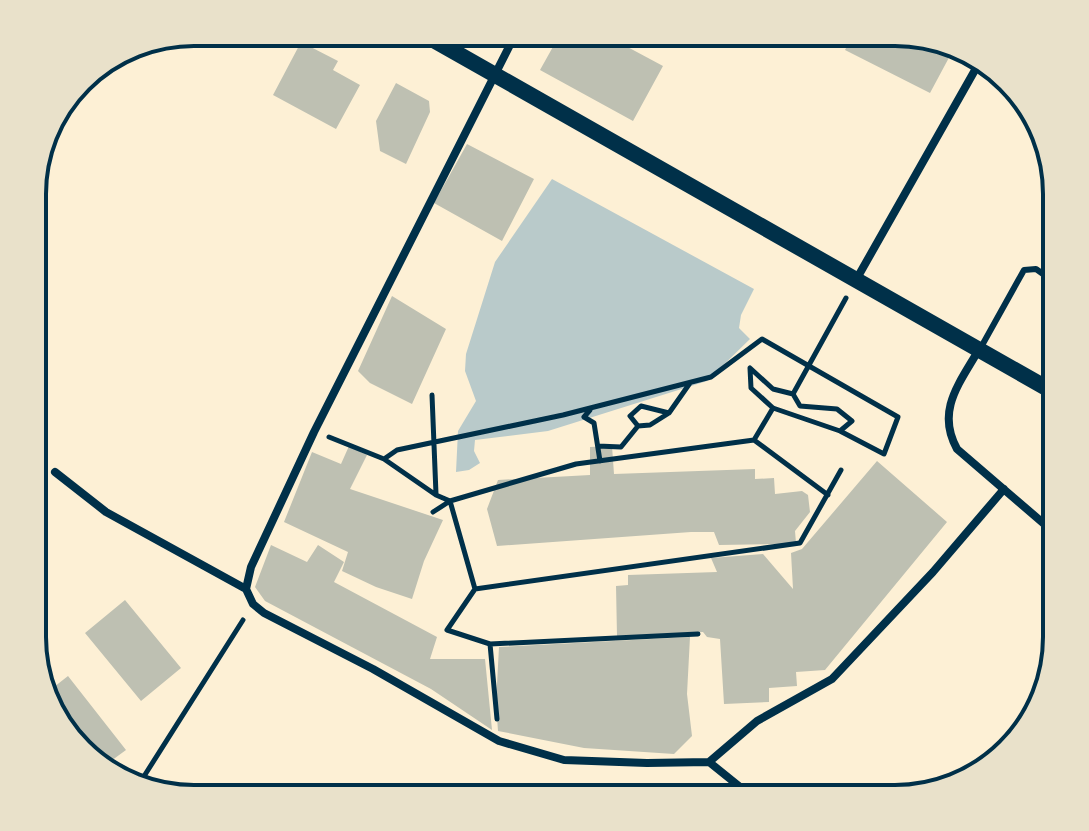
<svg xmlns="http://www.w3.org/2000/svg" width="1089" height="831" font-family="'Crimson Pro',serif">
<rect width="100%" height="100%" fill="#fdf0d5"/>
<path fill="#b9caca" d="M 552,179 L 754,289 L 741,315 L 739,328 L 750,339 L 707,381 L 548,431 L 475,440 L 474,451 L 480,463 L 469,470 L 456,472 L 458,431 L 476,401 L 465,371 L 466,354 L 495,262 Z"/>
<path fill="#bec0b2" d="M 905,32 L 952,52 L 930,93 L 845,50 L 854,33 Z
M 559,36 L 607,36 L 663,66 L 633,121 L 540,70 Z
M 301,42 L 338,61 L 333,70 L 360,85 L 336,129 L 273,95 Z
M 396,83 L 429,101 L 430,112 L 406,164 L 380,151 L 376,121 Z
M 467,144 L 534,179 L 502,241 L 434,203 Z
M 392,296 L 446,329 L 412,404 L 370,383 L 358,371 Z
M 349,446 L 367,455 L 350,489 L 443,520 L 424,561 L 412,599 L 376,587 L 342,571 L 348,552 L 284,522 L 312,452 L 341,464 Z
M 612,446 L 614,474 L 755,469 L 755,479 L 774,478 L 775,494 L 802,491 L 808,495 L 810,512 L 795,531 L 796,543 L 784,544 L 719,545 L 714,532 L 691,532 L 497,546 L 487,509 L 498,480 L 590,475 L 590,447 Z
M 877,461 L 947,522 L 825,670 L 796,672 L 797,686 L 769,688 L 769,702 L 724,704 L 720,639 L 707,637 L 703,632 L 617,636 L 616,586 L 628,585 L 628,575 L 717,572 L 711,558 L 763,554 L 793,589 L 791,553 L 802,549 Z
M 271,545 L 307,562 L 318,545 L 344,562 L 334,582 L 437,637 L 430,659 L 485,659 L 492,730 L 431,689 L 265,601 L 255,587 Z
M 125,600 L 181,668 L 141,701 L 85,633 Z
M 690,637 L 687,694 L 692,736 L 674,754 L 584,748 L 498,731 L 496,703 L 499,647 Z
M 68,676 L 126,750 L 104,766 L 87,759 L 49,709 L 45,694 Z"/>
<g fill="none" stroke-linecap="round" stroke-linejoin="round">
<path stroke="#003049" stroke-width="5" d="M 793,394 L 773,389 L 750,368 L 751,388 L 773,408 L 840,431 L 852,421 L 837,409 L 800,406 L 793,394 L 846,298
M 432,395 L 436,494
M 773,408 L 754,440 L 828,495
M 590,410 L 584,417 L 594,423 L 600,461
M 669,413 L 650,425 L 638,426 L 630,416 L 641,406 L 669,413 L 690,383
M 329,437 L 384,459 L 397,450 L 563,415 L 711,377 L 762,339 L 898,417 L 884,454 L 840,431
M 598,446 L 621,447 L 638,426
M 384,459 L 436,495 L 450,501 L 475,589 L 447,630 L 490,644 L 698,634
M 433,512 L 450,501 L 576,464 L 754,440
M 475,589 L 800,543 L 841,470
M 490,644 L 497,719
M 141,781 L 243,620"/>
<path stroke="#003049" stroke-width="6" d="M 980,349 L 1024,270 L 1036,269 L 1057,284"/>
<path stroke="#003049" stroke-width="8" d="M 856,280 L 979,63
M 978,351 C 959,384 936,411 957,449 L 1057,535
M 55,472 L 106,512 L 246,589 L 253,604 L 264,613 L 373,669 L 499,741 L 564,760 L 647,763 L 709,762
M 246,589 L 251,567 L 314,432 L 514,37
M 709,762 L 757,721 L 832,679 L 933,572 L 1004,489
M 709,762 L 755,799"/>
<path stroke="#003049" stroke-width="16" d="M 430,38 L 1057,394"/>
</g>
<path d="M0 0H1089V831H0ZM194 46H895A148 148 0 0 1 1043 194V637A148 148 0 0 1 895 785H194A148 148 0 0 1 46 637V194A148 148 0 0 1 194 46Z" fill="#e9e1ca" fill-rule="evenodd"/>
<path fill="none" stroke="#003049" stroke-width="4" d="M194 46H895A148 148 0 0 1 1043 194V637A148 148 0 0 1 895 785H194A148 148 0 0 1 46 637V194A148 148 0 0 1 194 46Z"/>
</svg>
